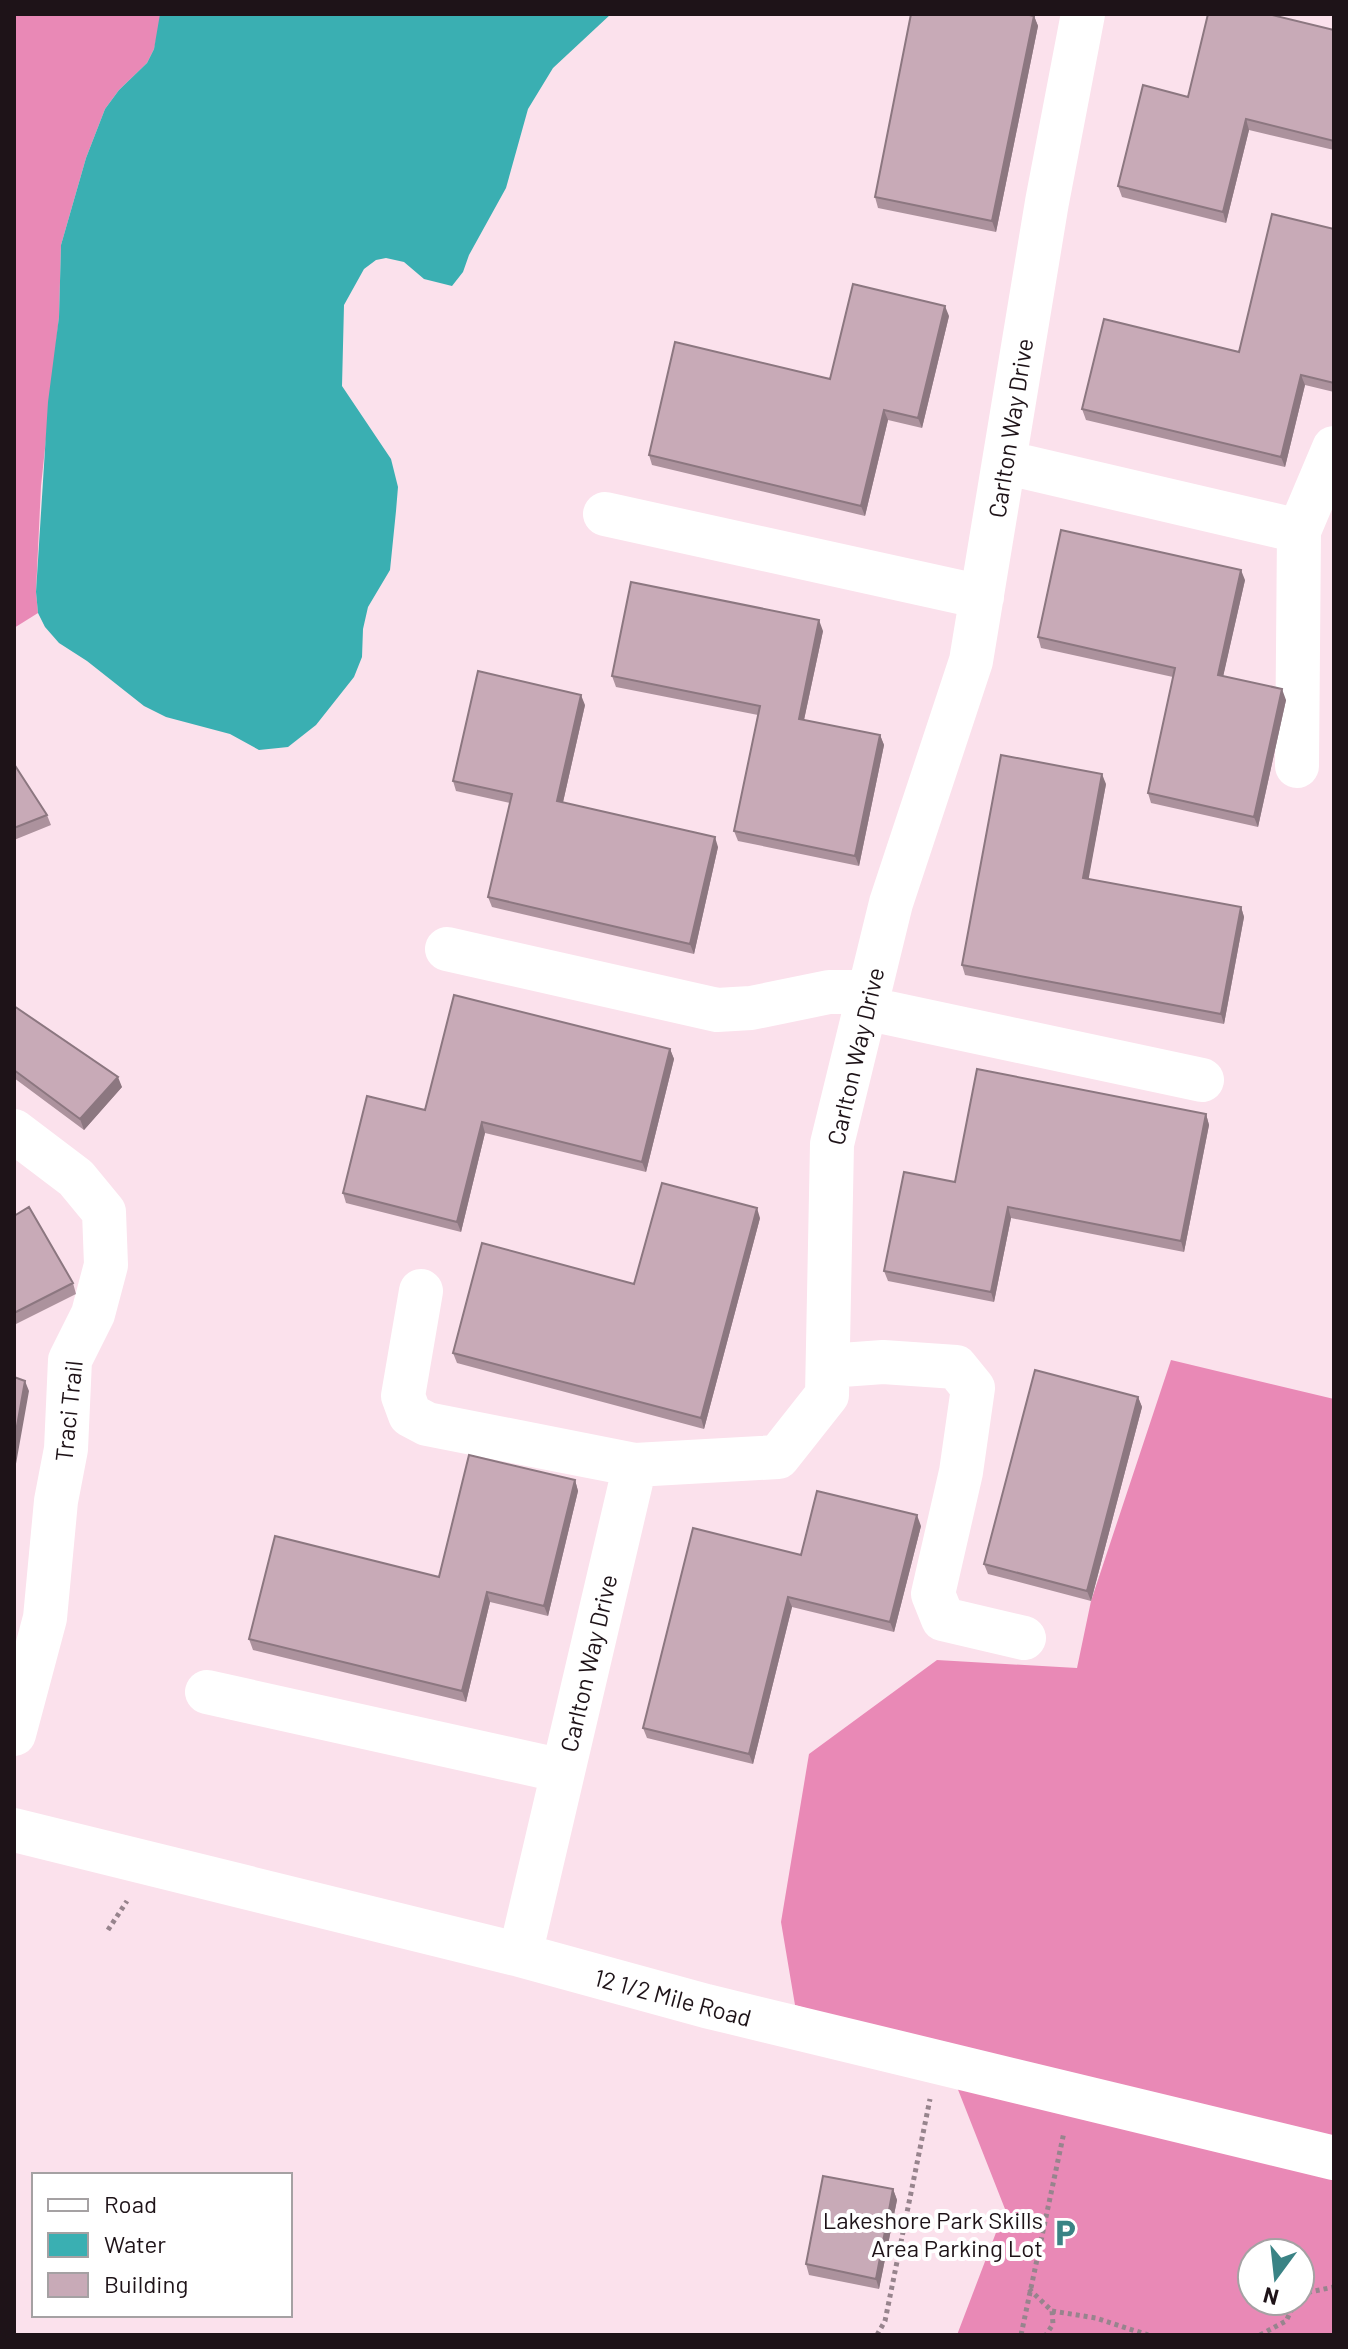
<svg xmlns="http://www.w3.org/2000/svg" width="1348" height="2349" font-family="Barlow,sans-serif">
<rect width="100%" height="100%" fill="#fbe1ec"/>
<path fill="#e989b6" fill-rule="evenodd" d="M 14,14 L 160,14 L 162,16 L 154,49 L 147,63 L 119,90 L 105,109 L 86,158 L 61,245 L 59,317 L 41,486 L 36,592 L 38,613 L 14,628 Z
M 1171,1360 L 1334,1399 L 1334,2335 L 957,2335 L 1005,2209 L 942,2049 L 795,2005 L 781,1922 L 809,1754 L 937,1660 L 1077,1668 L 1091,1601 ZM 1252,2253 L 1300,2253 L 1300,2301 L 1252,2301 Z"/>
<path fill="#3aafb2" d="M 160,14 L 611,14 L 553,68 L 528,109 L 506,188 L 469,255 L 463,272 L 452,286 L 424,279 L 404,262 L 386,258 L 376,260 L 364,269 L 344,305 L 342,386 L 391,459 L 398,487 L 396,511 L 390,570 L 368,607 L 363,629 L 362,657 L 354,677 L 316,725 L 288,747 L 259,750 L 230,734 L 166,717 L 144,706 L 87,661 L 59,643 L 45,627 L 38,613 L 36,592 L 48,402 L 59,317 L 61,245 L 86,158 L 105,109 L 119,90 L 147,63 L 154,49 Z"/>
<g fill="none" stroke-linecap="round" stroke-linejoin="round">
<path stroke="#97848d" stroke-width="5" stroke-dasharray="4 4" stroke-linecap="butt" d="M 108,1930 L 127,1901
M 1029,2289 L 1052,2311 L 1053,2324 L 1046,2335
M 1300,2294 L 1334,2287
M 1052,2311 L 1096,2318 L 1148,2335
M 877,2335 L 885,2321 L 930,2099
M 1021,2335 L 1064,2132
M 1260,2335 L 1286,2321 L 1296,2301"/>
<path stroke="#fff" stroke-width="44" d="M 1004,462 L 1299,531
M 605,514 L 982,597
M 1297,766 L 1299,531 L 1334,448
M 447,949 L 717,1010 L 751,1008 L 829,992 L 869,992
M 865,1008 L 1202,1080
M 14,1131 L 76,1178 L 104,1212 L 106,1265 L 93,1314 L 70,1360 L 66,1449 L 56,1501 L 45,1618 L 14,1734
M 421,1291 L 403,1396 L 410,1415 L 427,1424 L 635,1465
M 828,1366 L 883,1362 L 956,1367 L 973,1388 L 961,1472 L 933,1594 L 943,1619 L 1024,1638
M 207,1692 L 563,1771
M 14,1830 L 520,1955 L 706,2006 L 1334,2158
M 520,1955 L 635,1465 L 778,1457 L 827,1395 L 832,1144 L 891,903 L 971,661 L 1047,202 L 1083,14"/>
</g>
<path fill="#ac929d" d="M 1034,16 L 1038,26 L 996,232 L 878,208 L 875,197 Z
M 1334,30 L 1334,150 L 1249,130 L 1226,223 L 1122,197 L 1118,186 L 1188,97 Z
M 1334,229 L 1334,392 L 1305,385 L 1285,467 L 1086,420 L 1082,409 L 1239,352 Z
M 949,316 L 922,428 L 888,420 L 865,516 L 652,465 L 649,455 L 830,379 Z
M 1245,580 L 1223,676 L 1286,700 L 1258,827 L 1151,803 L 1148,793 L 1173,677 L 1041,648 L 1038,637 Z
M 823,631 L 804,720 L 880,735 L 884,745 L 859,866 L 738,841 L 734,831 L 758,715 L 616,687 L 612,676 Z
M 585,705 L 563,802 L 718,847 L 694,954 L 492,907 L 488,897 L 510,803 L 456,791 L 453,781 Z
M 14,764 L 47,815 L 51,825 L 14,840 Z
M 1106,784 L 1088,879 L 1241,907 L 1244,917 L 1224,1024 L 965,975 L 962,965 Z
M 14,1006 L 122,1087 L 84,1130 L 14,1078 Z
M 670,1049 L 674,1059 L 646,1172 L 485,1133 L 461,1232 L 346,1203 L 343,1193 L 425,1110 Z
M 1206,1114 L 1209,1125 L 1184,1252 L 1011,1218 L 994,1302 L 888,1281 L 884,1271 L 955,1182 Z
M 14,1216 L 73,1283 L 76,1294 L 14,1325 Z
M 760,1218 L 704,1429 L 457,1363 L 453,1353 L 634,1284 Z
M 1138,1397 L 1142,1407 L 1091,1601 L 988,1574 L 984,1564 Z
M 575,1480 L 578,1491 L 548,1616 L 490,1602 L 466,1702 L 253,1650 L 249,1639 L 439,1577 Z
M 921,1526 L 894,1632 L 792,1607 L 753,1764 L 647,1738 L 643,1728 L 801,1555 Z
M 893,2189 L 897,2200 L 879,2289 L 809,2275 L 806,2264 Z"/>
<path fill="#8c7780" d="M 1034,16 L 1038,26 L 996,232 L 992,221 Z
M 1246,119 L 1249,130 L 1226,223 L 1223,212 Z
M 945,306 L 949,316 L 922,428 L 918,418 Z
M 1301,375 L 1305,385 L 1285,467 L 1281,457 Z
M 884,410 L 888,420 L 865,516 L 861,506 Z
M 1241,570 L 1245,580 L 1221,686 L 1218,675 Z
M 819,620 L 823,631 L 802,729 L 799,719 Z
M 1282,689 L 1286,700 L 1258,827 L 1254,817 Z
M 581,695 L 585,705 L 561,811 L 557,801 Z
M 880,735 L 884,745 L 859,866 L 855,856 Z
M 1102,774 L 1106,784 L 1087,888 L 1083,878 Z
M 715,837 L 718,847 L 694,954 L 690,944 Z
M 1241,907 L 1244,917 L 1224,1024 L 1221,1014 Z
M 670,1049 L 674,1059 L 646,1172 L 642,1162 Z
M 118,1077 L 122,1087 L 84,1130 L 80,1119 Z
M 1206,1114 L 1209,1125 L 1184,1252 L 1181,1241 Z
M 482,1122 L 485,1133 L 461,1232 L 457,1222 Z
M 1008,1207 L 1011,1218 L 994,1302 L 991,1292 Z
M 757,1208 L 760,1218 L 704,1429 L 701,1418 Z
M 25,1381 L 29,1391 L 14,1475 L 14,1443 Z
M 1138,1397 L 1142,1407 L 1091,1601 L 1087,1591 Z
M 575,1480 L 578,1491 L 548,1616 L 544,1606 Z
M 917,1515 L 921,1526 L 894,1632 L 890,1622 Z
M 487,1592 L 490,1602 L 466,1702 L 462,1691 Z
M 788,1597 L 792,1607 L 753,1764 L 749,1754 Z
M 893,2189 L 897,2200 L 879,2289 L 876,2279 Z"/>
<path fill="#c8aab7" stroke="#8c7780" stroke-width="2" d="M 911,14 L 1025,14 L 1034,16 L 992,221 L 875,197 Z
M 1208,14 L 1268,14 L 1334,30 L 1334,141 L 1246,119 L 1223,212 L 1118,186 L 1143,85 L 1188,97 Z
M 1272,214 L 1334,229 L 1334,383 L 1301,375 L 1281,457 L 1082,409 L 1104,319 L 1239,352 Z
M 853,284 L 945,306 L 918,418 L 884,410 L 861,506 L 649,455 L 675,342 L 830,379 Z
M 1061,530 L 1241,570 L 1218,675 L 1282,689 L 1254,817 L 1148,793 L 1175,668 L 1038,637 Z
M 631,582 L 819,620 L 799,719 L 880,735 L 855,856 L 734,831 L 760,706 L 612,676 Z
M 478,671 L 581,695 L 557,801 L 715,837 L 690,944 L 488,897 L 512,794 L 453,781 Z
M 1001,755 L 1102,774 L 1083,878 L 1241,907 L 1221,1014 L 962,965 Z
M 14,764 L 47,815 L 14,828 Z
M 454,995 L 670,1049 L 642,1162 L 482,1122 L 457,1222 L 343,1193 L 367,1096 L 425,1110 Z
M 14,1006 L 118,1077 L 80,1119 L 14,1070 Z
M 977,1069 L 1206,1114 L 1181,1241 L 1008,1207 L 991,1292 L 884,1271 L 904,1172 L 955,1182 Z
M 662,1183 L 757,1208 L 701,1418 L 453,1353 L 482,1243 L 634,1284 Z
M 29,1207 L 73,1283 L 14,1313 L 14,1216 Z
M 1035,1370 L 1138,1397 L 1087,1591 L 984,1564 Z
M 14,1377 L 25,1381 L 14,1443 Z
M 469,1455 L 575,1480 L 544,1606 L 487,1592 L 462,1691 L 249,1639 L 275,1536 L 439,1577 Z
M 817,1491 L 917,1515 L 890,1622 L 788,1597 L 749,1754 L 643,1728 L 693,1528 L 801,1555 Z
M 823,2176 L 893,2189 L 876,2279 L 806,2264 Z"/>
<defs>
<symbol id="parking-bare" viewBox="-9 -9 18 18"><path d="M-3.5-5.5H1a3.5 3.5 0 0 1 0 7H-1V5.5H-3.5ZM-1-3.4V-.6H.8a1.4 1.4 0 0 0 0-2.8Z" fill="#3a8385" stroke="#fff" stroke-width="2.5" paint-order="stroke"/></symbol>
</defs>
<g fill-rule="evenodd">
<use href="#parking-bare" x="1045" y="2213" width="40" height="40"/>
</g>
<g text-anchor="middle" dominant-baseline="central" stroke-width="8" stroke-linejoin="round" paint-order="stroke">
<g font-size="24" fill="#1e1318" stroke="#fff">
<text transform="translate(1010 428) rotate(-81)">Carlton Way Drive</text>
<text transform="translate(855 1056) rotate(-77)">Carlton Way Drive</text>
<text transform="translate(68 1411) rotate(-84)">Traci Trail</text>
<text transform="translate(588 1663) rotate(-77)">Carlton Way Drive</text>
<text transform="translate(673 1997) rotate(15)">12 1/2 Mile Road</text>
</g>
<g font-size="24" fill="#1e1318" stroke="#fff" text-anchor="end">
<text x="1043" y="2219">Lakeshore Park Skills<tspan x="1043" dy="28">Area Parking Lot</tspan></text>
</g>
</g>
<rect width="1348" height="2349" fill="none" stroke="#1e1318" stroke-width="32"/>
<rect x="32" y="2173" width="260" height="144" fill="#ffffff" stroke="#a5a1a3" stroke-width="2"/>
<rect x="48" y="2199" width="40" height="12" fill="#ffffff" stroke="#a5a1a3" stroke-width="2"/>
<text x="104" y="2213" font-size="24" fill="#1e1318">Road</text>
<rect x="48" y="2233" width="40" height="24" fill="#3aafb2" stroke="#a5a1a3" stroke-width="2"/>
<text x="104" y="2253" font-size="24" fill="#1e1318">Water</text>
<rect x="48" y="2273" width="40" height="24" fill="#c8aab7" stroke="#a5a1a3" stroke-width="2"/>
<text x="104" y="2293" font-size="24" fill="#1e1318">Building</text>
<g transform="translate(1276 2277) rotate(195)"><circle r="38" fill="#ffffff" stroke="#a5a1a3" stroke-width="2"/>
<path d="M0-6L14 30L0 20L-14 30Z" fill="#3a8385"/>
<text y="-12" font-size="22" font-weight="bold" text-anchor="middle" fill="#1e1318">N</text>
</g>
</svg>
